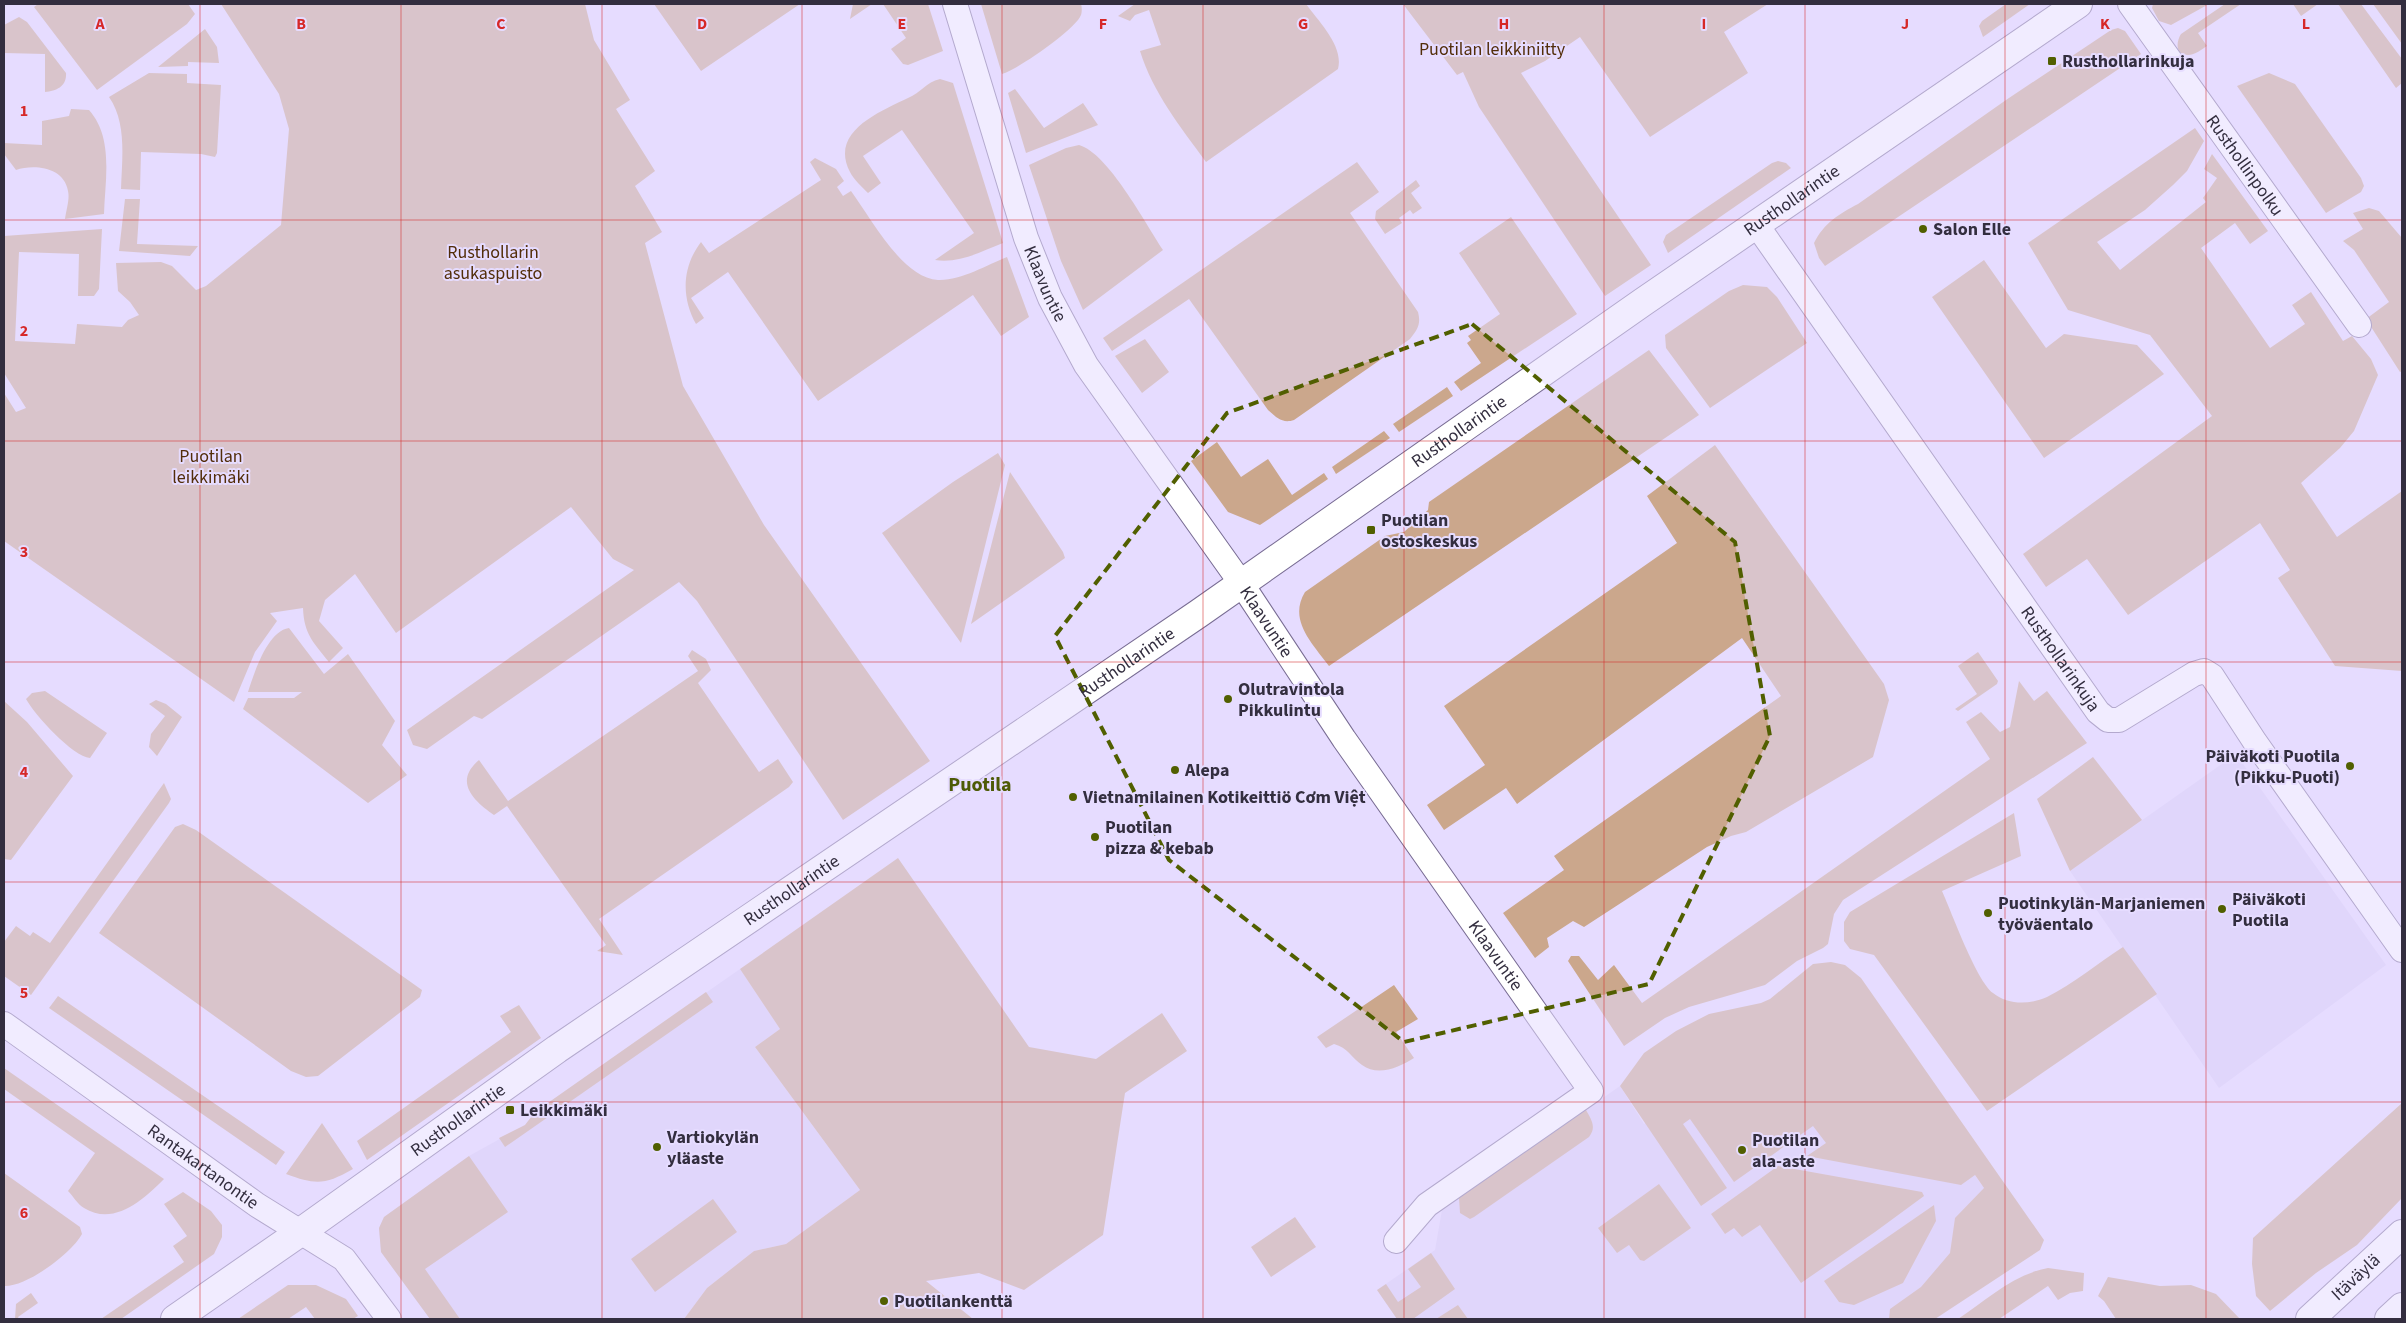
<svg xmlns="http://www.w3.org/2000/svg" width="2406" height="1323" font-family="'Source Sans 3',sans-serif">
<rect width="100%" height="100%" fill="#e6dcff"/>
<path fill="#dacef6" d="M 2236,754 L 2386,965 L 2219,1088 L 2070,871 Z
M 740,969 L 780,1029 L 755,1047 L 860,1190 L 786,1244 L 754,1251 L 707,1288 L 684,1319 L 430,1319 L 381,1252 L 379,1228 L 384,1217 L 469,1156 L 525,1125 L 535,1112 Z
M 1845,994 L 2014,1230 L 1889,1319 L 1397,1319 L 1377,1290 L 1435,1250 L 1442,1210 L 1620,1086 L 1644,1124 Z"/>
<path fill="#cba78c" d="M 38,4 L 188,4 L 195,14 L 187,24 L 97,90 L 34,7 Z
M 221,4 L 585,4 L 594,40 L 630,100 L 616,109 L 655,171 L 635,186 L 662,232 L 645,243 L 683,386 L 764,525 L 930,761 L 843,820 L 697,601 L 679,582 L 482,719 L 474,716 L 427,749 L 413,745 L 407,730 L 634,570 L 613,559 L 571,507 L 396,633 L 355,574 L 325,600 L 319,621 L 343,648 L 329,662 C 313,642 304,634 303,608 L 270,613 L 277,621 L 255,652 L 234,702 L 4,541 L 4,393 L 16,412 L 26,408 L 4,373 L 4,236 L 102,229 L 99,289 L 94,296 L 78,296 L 79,254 L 19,252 L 15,341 L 75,344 L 77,324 L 122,327 L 128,320 L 139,315 L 130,302 L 118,291 L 116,263 L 161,262 L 172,266 L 196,290 L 206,286 L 281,225 L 289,129 L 279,94 Z
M 654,4 L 800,4 L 701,71 Z
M 853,4 L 872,4 L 850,19 Z
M 883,4 L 928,4 L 943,51 L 908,65 L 903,64 L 891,49 L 906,38 Z
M 981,4 L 1081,4 C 1082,7 1082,12 1081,15 C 1076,29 1017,70 1002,74 Z
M 1135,4 L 1306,4 C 1319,22 1344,46 1338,69 L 1206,162 C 1180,126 1153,93 1140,51 L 1161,45 L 1149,10 L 1135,15 L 1130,21 L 1118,16 Z
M 1403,4 L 1768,4 L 1724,32 L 1748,73 L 1650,137 L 1580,37 L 1545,61 L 1521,73 L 1651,265 L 1605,296 L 1479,107 L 1463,72 L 1457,75 Z
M 2006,4 L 2030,4 L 1983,37 L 1979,26 L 1982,21 Z
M 2153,4 L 2209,4 L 2171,25 L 2159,21 L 2152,8 Z
M 2225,4 L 2241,4 L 2198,33 L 2207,46 C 2202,49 2195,55 2188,55 C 2175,55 2176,42 2181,34 Z
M 2293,4 L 2318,4 L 2301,16 Z
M 2338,4 L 2361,4 L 2402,59 L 2402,83 L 2396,88 Z
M 2373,4 L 2402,4 L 2402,44 Z
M 19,17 L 27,22 L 66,73 C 67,86 57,91 45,92 L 45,54 L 4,53 L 4,25 Z
M 2118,28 L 2125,31 L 2141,54 L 1825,266 L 1819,258 L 1814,243 C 1824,223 1839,214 1858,204 L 2006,100 L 2111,30 Z
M 205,29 L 217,47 L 219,63 L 188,62 L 188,66 L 158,67 Z
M 149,73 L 187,74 L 187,83 L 221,85 L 217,153 L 215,157 L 201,154 L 141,152 L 140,190 L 121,189 C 122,158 127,123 109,97 Z
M 2269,73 L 2295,84 L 2361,178 L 2364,186 L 2361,192 L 2326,213 L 2237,86 Z
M 940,79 L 953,83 L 1003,243 C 982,251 959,264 935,260 L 974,233 L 902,130 L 863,156 L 881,183 L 868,193 C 862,187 854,180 850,172 C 829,132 879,112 908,98 C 921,93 926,82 940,79 Z
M 1015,89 L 1044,128 L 1083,103 L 1098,125 L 1026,153 L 1008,93 Z
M 71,109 L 89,110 C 114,138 105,180 104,214 L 65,219 C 66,211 70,199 68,191 C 64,167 34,164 16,170 L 4,154 L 4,143 L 42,145 L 42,121 L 69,116 Z
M 2195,128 L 2204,141 L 2187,171 L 2173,185 L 2145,210 L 2097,242 L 2120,270 L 2206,202 L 2203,198 L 2217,178 L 2204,169 L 2212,154 L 2268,231 L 2250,244 L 2235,223 L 2201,248 L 2270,348 L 2305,324 L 2292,305 L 2311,292 L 2343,341 L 2352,336 L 2371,359 L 2378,375 L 2354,431 L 2340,448 L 2301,483 L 2337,537 L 2402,491 L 2402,671 L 2335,666 L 2278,578 L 2290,570 L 2260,523 L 2128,615 L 2087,559 L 2046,587 L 2023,554 L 2212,416 L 2150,335 L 2068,310 L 2028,243 Z
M 1079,145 C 1108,153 1145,223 1163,250 L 1083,310 L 1061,261 L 1029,165 L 1066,148 Z
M 815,158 L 836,169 L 844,181 L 837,187 L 843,196 L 851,191 C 871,218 902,278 938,280 C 960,281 987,265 1007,257 L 1029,317 L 1001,336 L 973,295 L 818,401 L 728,272 L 691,298 L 704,318 L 696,324 C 681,297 682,267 701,242 L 709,253 L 821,180 L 810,162 Z
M 1778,161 L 1786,163 L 1791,168 L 1668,253 L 1663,242 L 1666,235 L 1772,163 Z
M 1357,162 L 1379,192 L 1350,213 L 1418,312 C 1421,324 1418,329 1410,339 L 1294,420 C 1282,424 1276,417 1268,410 L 1189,299 L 1112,351 L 1103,338 Z
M 1416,180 L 1420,186 L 1411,193 L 1422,208 L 1413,214 L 1410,210 L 1399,218 L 1402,223 L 1385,234 L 1375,219 L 1376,211 Z
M 125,199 L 140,199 L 137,244 L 198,246 L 190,256 L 119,251 Z
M 2369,208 L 2379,211 L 2402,238 L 2402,371 L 2400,372 L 2366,319 L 2389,302 L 2354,250 L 2343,241 L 2363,229 L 2353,213 Z
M 1511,217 L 1577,314 L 1461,391 L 1454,382 L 1481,363 L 1467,343 L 1471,340 L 1468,336 L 1500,314 L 1459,253 Z
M 1984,260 L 2046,348 L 2064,334 L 2137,345 L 2164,374 L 2044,458 L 1932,297 Z
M 1743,285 L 1767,287 L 1777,297 L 1807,343 L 1710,408 L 1666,348 L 1665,335 L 1729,291 Z
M 1145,339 L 1169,372 L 1142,393 L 1115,356 Z
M 1649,350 L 1699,415 L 1329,666 C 1312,643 1288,620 1305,592 L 1385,536 L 1404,532 L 1428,510 L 1429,502 Z
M 1447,387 L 1453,396 L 1399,432 L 1393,424 Z
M 1384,431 L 1390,438 L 1336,474 L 1332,467 Z
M 1217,442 L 1241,477 L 1268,459 L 1292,495 L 1324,473 L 1328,479 L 1260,525 L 1228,512 L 1191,461 Z
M 1715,445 L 1884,684 L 1889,700 L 1873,757 L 1746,832 L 1731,836 L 1707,847 L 1584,927 L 1573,921 L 1547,938 L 1549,947 L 1535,958 L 1503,913 L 1564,870 L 1554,856 L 1781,696 L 1742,638 L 1517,804 L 1506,788 L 1444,830 L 1427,805 L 1485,765 L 1444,706 L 1677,543 L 1647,496 Z
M 998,453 L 1005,465 L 961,643 L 882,533 L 953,482 Z
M 1010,472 L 1063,552 L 1065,558 L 971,624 Z
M 289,628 L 324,674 L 348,654 L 395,721 L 382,745 L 407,775 L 368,803 L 243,709 L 248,698 L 294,698 L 302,692 L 248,692 C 254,674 267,631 289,628 Z
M 692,650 L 706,659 L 711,670 L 698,683 L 759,772 L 778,759 L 793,782 L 789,787 L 599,919 L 623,955 L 597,951 L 606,945 L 507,806 L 494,815 C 474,801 453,782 479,760 L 508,801 L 698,671 L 688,656 Z
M 1978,652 L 1998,681 L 1997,684 L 1958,711 L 1955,709 L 1977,694 L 1958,666 Z
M 2019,681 L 2034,701 L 2047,691 L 2087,743 L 1843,900 L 1834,914 L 1828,944 L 1823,948 L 1797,961 L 1765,985 L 1689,1007 L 1665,1018 L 1624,1046 L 1568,961 L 1571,956 L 1579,956 L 1598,980 L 1614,965 L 1642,1003 L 1990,759 L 1966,722 L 1981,712 L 2000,732 L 2010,727 Z
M 45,691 L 107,733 L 90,758 C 73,757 34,714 26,699 L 32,693 Z
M 156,700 L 166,704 L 182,717 L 157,756 L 149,747 L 151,734 L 165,716 L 149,704 Z
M 4,701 L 27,722 L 73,776 L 11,860 L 4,859 Z
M 2093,757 L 2142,820 L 2070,871 L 2037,799 Z
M 164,783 L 171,799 L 169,803 L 31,995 L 4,976 L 4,942 L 16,926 L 30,936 L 33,932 L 50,943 Z
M 2014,813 L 2021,856 L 1942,891 C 1952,913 1976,980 1993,993 C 2008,1005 2029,1005 2047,997 C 2073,984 2098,963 2123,947 L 2157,994 L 1987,1111 L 1874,955 L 1850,949 L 1844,941 L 1844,922 L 1850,912 Z
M 183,824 L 196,830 L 422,990 L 420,997 L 318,1076 L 306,1077 L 291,1071 L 99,933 L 175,827 Z
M 898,858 L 1029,1047 L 1096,1059 L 1162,1013 L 1187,1051 L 1125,1093 L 1103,1235 L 1024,1290 L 979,1273 L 926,1281 L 973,1319 L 684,1319 L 707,1288 L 754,1251 L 786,1244 L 860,1190 L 755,1047 L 780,1029 L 740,969 Z
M 1831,962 L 1845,965 L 1861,978 L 2044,1240 L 2040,1250 L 1935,1319 L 1889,1319 L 1890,1309 L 1921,1287 L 1950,1253 L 1955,1218 L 1984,1188 L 1975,1175 L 1961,1185 L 1807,1156 L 1826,1143 L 1813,1126 L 1734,1182 L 1690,1119 L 1683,1124 L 1727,1188 L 1701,1206 L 1620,1086 L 1644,1053 L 1676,1031 L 1709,1014 L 1761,1003 L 1770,999 L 1813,964 Z
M 1394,985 L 1418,1019 L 1396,1032 L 1414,1058 C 1400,1067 1378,1077 1362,1065 C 1351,1057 1348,1048 1334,1044 L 1326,1048 L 1317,1037 Z
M 706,992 L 713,1002 L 505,1147 L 499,1138 L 525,1125 L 535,1112 Z
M 58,996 L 285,1152 L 276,1165 L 49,1008 Z
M 519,1005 L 541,1038 L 367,1160 L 357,1141 L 511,1032 L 500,1016 Z
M 4,1068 L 164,1179 C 144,1199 114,1227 84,1208 C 78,1205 73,1196 68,1191 L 95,1153 L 4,1089 Z
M 2402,1103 L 2402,1198 L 2357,1245 L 2316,1273 L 2270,1311 L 2256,1296 L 2252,1264 L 2253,1238 Z
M 1586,1110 C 1591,1119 1597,1127 1589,1137 L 1474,1217 L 1470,1219 L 1460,1213 L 1459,1198 Z
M 322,1123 L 353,1169 C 325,1185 316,1185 286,1174 Z
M 469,1156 L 508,1212 L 425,1269 L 460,1319 L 430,1319 L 381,1252 L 379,1228 L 384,1217 Z
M 1778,1166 L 1922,1192 L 1924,1196 L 1875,1232 L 1801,1283 L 1760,1225 L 1742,1237 L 1734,1228 L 1725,1234 L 1711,1214 Z
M 4,1173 L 80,1227 L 82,1234 C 72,1253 27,1287 4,1286 Z
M 1659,1184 L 1691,1228 L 1644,1261 L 1640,1260 L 1629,1245 L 1617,1253 L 1598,1228 Z
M 183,1192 L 211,1211 L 222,1225 L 222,1237 L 214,1254 L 121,1319 L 101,1319 L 184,1262 L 173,1246 L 187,1236 L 164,1204 Z
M 713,1199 L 737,1232 L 655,1292 L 631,1259 Z
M 1934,1205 L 1936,1221 L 1903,1283 L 1854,1305 L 1839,1302 L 1824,1281 Z
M 1295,1217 L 1316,1247 L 1271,1277 L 1251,1247 Z
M 1431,1253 L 1455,1289 L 1413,1319 L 1397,1319 L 1377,1290 L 1386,1284 L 1398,1302 L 1421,1287 L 1408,1269 Z
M 2048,1268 L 2084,1273 L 2083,1291 L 2070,1293 L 2058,1300 L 2048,1286 L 1999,1319 L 1958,1319 C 1986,1300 2014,1274 2048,1268 Z
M 2108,1277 L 2160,1286 L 2191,1285 L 2216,1294 L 2240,1319 L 2116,1319 L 2104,1301 L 2098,1296 Z
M 288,1285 L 316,1285 L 346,1299 L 358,1316 L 353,1319 L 315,1319 L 306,1307 L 288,1319 L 238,1319 Z
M 31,1293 L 38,1303 L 18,1317 L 19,1319 L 15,1319 L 16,1304 Z
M 1458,1305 L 1468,1319 L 1436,1319 Z"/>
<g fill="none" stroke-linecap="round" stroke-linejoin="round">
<defs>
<g id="street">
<path id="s1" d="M 955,4 L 1026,238 L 1050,298 L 1086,365 L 1241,583 L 1344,739 L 1591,1091 L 1427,1205 L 1396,1241"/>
<path id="s2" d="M 2130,4 L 2359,325"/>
<path id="s3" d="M 1756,224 L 2098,712 L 2108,720 L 2119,720 L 2194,674 L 2204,671 L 2212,676 L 2255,742 L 2402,950"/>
<path id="s4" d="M 4,1024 L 257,1205 L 344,1259 L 389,1319"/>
</g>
<g id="secondary">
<path id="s5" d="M 175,1319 L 302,1231 L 557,1049 L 1198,614 L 1643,302 L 2078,4"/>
</g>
<g id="primary">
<path id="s6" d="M 2310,1319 L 2402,1234"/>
<path d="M 2389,1319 L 2402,1307"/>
</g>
</defs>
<use href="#street" stroke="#786c93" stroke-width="26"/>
<use href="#secondary" stroke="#786c93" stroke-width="30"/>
<use href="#primary" stroke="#786c93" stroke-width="30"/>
<use href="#street" stroke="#fff" stroke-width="24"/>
<use href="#secondary" stroke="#fff" stroke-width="28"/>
<use href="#primary" stroke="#fff" stroke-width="28"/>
</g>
<path d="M0 0H2406V1323H0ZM 1472,324 L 1735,542 L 1770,736 L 1649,984 L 1404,1042 L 1169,860 L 1055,636 L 1227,413 Z" fill="#e6dcff" fill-opacity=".55" fill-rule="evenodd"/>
<path fill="none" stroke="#515f00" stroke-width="4" stroke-dasharray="10 6" stroke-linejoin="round" d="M 1472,324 L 1735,542 L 1770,736 L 1649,984 L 1404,1042 L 1169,860 L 1055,636 L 1227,413 Z"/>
<path fill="none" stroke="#d62828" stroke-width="1" stroke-opacity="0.55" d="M 200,4 L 200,1319M 401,4 L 401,1319M 602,4 L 602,1319M 802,4 L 802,1319M 1002,4 L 1002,1319M 1203,4 L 1203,1319M 1404,4 L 1404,1319M 1604,4 L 1604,1319M 1805,4 L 1805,1319M 2005,4 L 2005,1319M 2206,4 L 2206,1319M 4,220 L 2402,220M 4,441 L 2402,441M 4,662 L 2402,662M 4,882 L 2402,882M 4,1102 L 2402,1102"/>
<g fill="#515f00" stroke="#e6dcff" stroke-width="2">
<rect x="2047" y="56" width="10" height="10" rx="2.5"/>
<circle cx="1923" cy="229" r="5"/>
<rect x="1366" y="525" width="10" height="10" rx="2.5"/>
<circle cx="1228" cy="699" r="5"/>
<circle cx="2350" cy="766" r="5"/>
<circle cx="1175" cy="770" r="5"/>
<circle cx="1073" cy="797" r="5"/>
<circle cx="1095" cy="837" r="5"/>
<circle cx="2222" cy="909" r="5"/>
<circle cx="1988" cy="913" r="5"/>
<rect x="505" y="1105" width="10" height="10" rx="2.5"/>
<circle cx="657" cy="1147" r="5"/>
<circle cx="1742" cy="1150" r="5"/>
<circle cx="884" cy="1301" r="5"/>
</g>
<g text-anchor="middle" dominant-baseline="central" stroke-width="4" stroke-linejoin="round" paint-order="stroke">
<g font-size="18" fill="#522d09" stroke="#e6dcff">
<text x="1492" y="49">Puotilan leikkiniitty</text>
<text x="493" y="252">Rusthollarin<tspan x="493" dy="21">asukaspuisto</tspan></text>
<text x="211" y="456">Puotilan<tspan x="211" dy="21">leikkimäki</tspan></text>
</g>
<g font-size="18" font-weight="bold" fill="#332e3f" stroke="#e6dcff" text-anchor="start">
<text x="2062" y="61">Rusthollarinkuja</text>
<text x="1933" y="229">Salon Elle</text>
<text x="1381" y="520">Puotilan<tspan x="1381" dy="21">ostoskeskus</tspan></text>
<text x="1238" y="689">Olutravintola<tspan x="1238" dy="21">Pikkulintu</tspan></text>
<text x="2340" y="756" text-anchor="end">Päiväkoti Puotila<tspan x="2340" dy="21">(Pikku-Puoti)</tspan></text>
<text x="1185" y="770">Alepa</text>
<text x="1083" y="797">Vietnamilainen Kotikeittiö Cơm Việt</text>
<text x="1105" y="827">Puotilan<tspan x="1105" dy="21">pizza &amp; kebab</tspan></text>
<text x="2232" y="899">Päiväkoti<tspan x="2232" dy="21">Puotila</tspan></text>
<text x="1998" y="903">Puotinkylän-Marjaniemen<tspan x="1998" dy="21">työväentalo</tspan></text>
<text x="520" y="1110">Leikkimäki</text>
<text x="667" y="1137">Vartiokylän<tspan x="667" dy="21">yläaste</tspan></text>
<text x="1752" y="1140">Puotilan<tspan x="1752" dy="21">ala-aste</tspan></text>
<text x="894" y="1301">Puotilankenttä</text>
</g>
<g font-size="18" fill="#332e3f" stroke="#e6dcff">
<text stroke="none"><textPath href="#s2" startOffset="198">Rusthollinpolku</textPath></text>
<text stroke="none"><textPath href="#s5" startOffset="1966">Rusthollarintie</textPath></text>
<text stroke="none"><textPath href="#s1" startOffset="294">Klaavuntie</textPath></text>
<text stroke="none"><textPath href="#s5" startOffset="1561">Rusthollarintie</textPath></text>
<text stroke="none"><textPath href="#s1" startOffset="699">Klaavuntie</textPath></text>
<text stroke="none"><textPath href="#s3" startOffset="531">Rusthollarinkuja</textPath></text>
<text stroke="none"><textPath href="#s5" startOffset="1156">Rusthollarintie</textPath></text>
<text stroke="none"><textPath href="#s5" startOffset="751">Rusthollarintie</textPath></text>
<text stroke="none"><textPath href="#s1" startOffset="1104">Klaavuntie</textPath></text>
<text stroke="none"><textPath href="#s5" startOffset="346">Rusthollarintie</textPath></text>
<text stroke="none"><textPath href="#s4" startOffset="245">Rantakartanontie</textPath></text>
<text stroke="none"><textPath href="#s6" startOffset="62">Itäväylä</textPath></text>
</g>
<g font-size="20" font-weight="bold" fill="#4d5a06" stroke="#e6dcff">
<text x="980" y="785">Puotila</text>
</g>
</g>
<g font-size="16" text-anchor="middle" font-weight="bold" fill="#d62828" stroke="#e6dcff" stroke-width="4" stroke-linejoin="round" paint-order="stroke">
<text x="100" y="29">A</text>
<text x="301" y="29">B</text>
<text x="501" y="29">C</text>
<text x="702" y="29">D</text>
<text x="902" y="29">E</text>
<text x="1103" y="29">F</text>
<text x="1303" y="29">G</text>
<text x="1504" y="29">H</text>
<text x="1704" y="29">I</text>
<text x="1905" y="29">J</text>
<text x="2105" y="29">K</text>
<text x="2306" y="29">L</text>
<text x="24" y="116">1</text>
<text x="24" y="336">2</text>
<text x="24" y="557">3</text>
<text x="24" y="777">4</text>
<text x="24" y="998">5</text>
<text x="24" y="1218">6</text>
</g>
<rect width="2406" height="1323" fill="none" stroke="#332e3f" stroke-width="10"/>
</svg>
